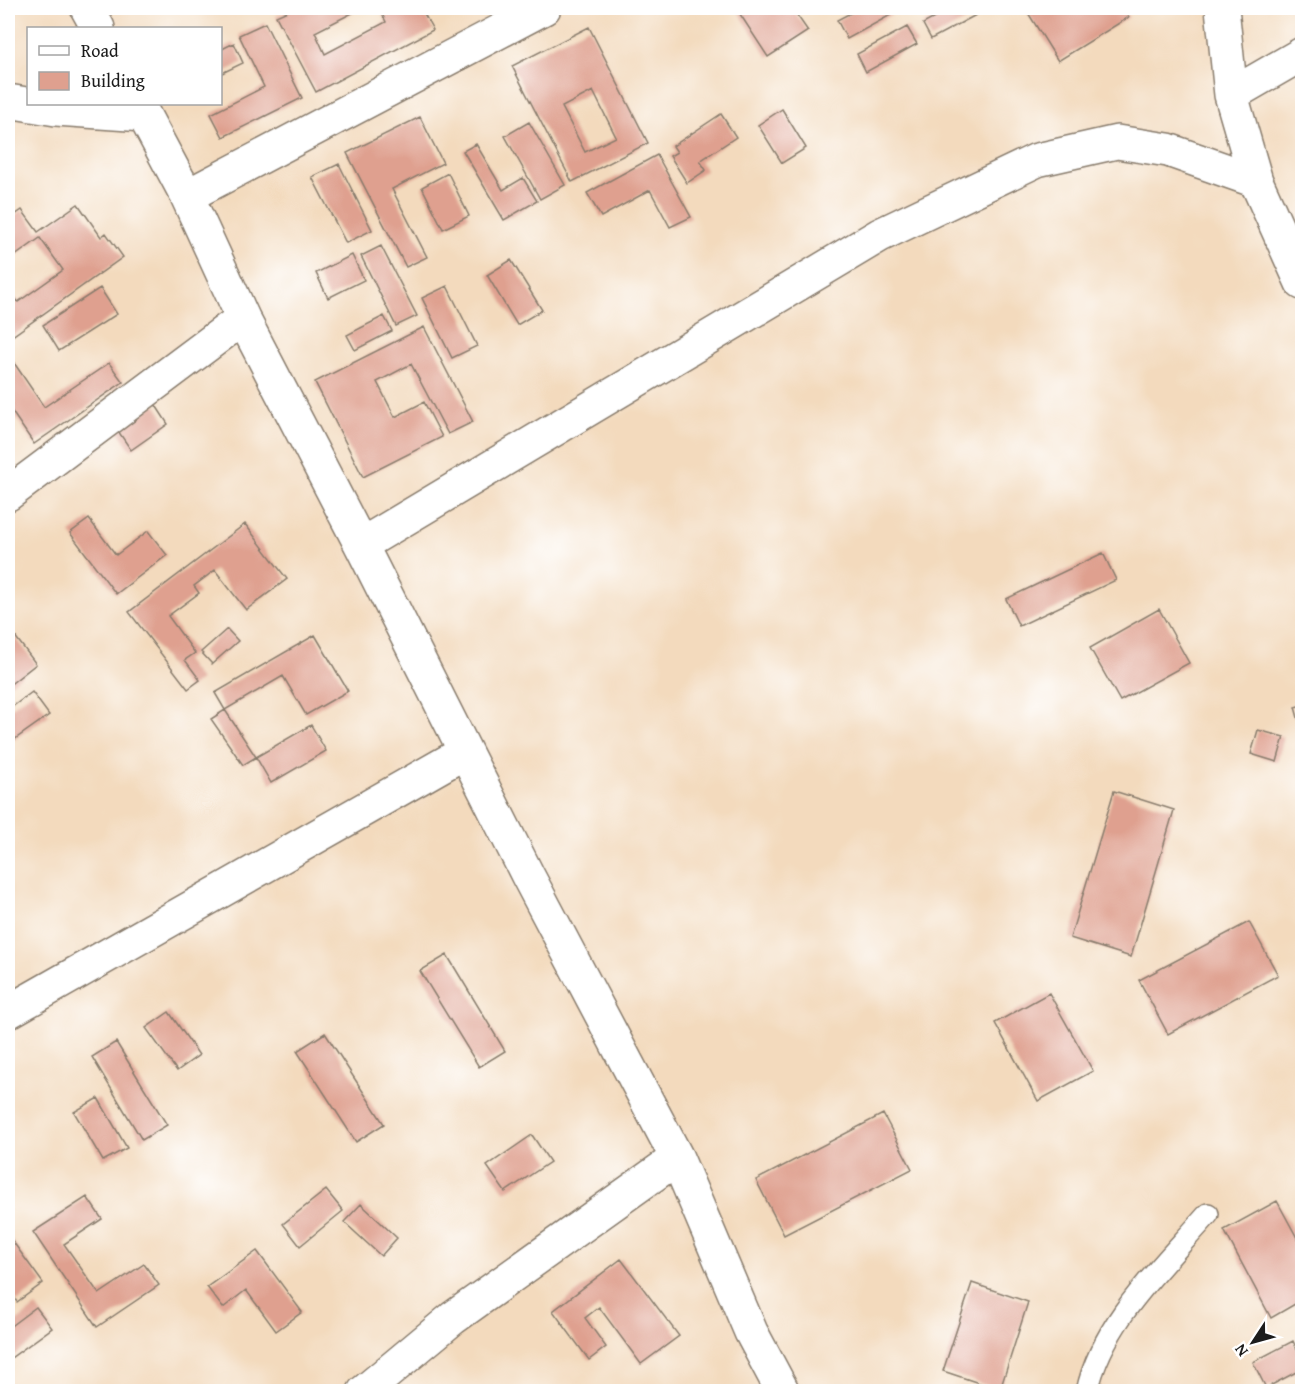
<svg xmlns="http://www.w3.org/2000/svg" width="1310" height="1399" font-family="'Gentium Book Plus',serif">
<rect width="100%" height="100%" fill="#fff"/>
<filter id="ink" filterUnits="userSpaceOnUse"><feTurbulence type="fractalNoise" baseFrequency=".0167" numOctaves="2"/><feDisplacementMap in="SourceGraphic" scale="12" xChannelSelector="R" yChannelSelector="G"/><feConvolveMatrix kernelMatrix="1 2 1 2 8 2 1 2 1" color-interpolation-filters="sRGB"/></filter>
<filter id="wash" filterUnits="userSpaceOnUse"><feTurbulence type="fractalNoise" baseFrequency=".008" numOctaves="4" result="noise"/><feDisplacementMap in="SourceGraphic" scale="24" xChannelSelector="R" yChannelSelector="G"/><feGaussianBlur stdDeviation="1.35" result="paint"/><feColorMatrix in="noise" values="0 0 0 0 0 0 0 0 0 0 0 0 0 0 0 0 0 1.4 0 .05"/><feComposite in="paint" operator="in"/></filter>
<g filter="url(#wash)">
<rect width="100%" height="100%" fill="#f3dabd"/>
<g id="blocks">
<path fill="#dfa08f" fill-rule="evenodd" d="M 294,8 L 362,8 L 315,32 L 325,54 L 386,22 L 379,8 L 421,8 L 433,30 L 316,92 L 276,16 Z
M 736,8 L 792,8 L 808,31 L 768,57 Z
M 860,8 L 896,8 L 898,11 L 847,39 L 837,20 Z
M 953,8 L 989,8 L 931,39 L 923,24 Z
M 1025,8 L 1123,8 L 1129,17 L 1058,61 Z
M 265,23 L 302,98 L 223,137 L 211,114 L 264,87 L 239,35 Z
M 589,27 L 648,143 L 572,182 L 512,66 ZM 593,91 L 616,137 L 585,152 L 562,107 Z
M 907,27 L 917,44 L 866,72 L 857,54 Z
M 234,43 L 243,63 L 220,74 L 220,50 Z
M 782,109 L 806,148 L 782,163 L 758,125 Z
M 721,114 L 736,137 L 700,161 L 706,170 L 687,183 L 670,156 L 677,152 L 673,146 Z
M 420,117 L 443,163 L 392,189 L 427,257 L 406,267 L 347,153 Z
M 529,122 L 565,185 L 540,199 L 505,136 Z
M 476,144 L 503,190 L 523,178 L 537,201 L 504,220 L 463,151 Z
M 657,155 L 691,217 L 670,227 L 650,190 L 601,217 L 587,193 Z
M 339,164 L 372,230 L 346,243 L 312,177 Z
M 448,173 L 469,216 L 443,229 L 422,187 Z
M 78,204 L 101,237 L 106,233 L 123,257 L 8,339 L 8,288 L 18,302 L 63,270 L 40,238 L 8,261 L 8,220 L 22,210 L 38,232 Z
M 381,246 L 417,316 L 396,326 L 361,256 Z
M 352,255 L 364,280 L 328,298 L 316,273 Z
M 511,260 L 542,310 L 517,325 L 487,275 Z
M 447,286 L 477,346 L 452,358 L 422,298 Z
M 100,288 L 117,314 L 59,351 L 43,325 Z
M 384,316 L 392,331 L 355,350 L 347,335 Z
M 424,327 L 473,422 L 448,434 L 411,364 L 377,382 L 395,417 L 424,402 L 442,437 L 363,477 L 315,382 Z
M 8,354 L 44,407 L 109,363 L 123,382 L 34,444 L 8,406 Z
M 155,404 L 168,424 L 131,450 L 118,431 Z
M 89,519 L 116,555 L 148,531 L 167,555 L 116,594 L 70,533 Z
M 245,524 L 287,579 L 246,610 L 215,570 L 194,586 L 199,593 L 168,616 L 195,653 L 185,660 L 200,680 L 188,689 L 129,612 Z
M 1103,553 L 1116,580 L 1019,626 L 1006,599 Z
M 1159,609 L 1189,663 L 1120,701 L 1090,648 Z
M 8,627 L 36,664 L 8,686 Z
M 227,629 L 238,641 L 212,664 L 201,652 Z
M 315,635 L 348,691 L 306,715 L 283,676 L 225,710 L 215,693 Z
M 32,692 L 49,715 L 8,744 L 8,710 Z
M 1302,705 L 1302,732 L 1295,707 Z
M 225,710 L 256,757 L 243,765 L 211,719 Z
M 311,725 L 326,751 L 271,783 L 256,757 Z
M 1258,730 L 1284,737 L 1277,762 L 1251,754 Z
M 1114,791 L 1174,810 L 1131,957 L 1070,938 Z
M 1249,922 L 1278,975 L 1168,1034 L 1139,980 Z
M 447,955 L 505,1051 L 479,1067 L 420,971 Z
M 1049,993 L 1093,1071 L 1038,1101 L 995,1023 Z
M 169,1012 L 199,1055 L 177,1071 L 146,1028 Z
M 325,1033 L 384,1124 L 356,1142 L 297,1051 Z
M 116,1042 L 167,1125 L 142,1140 L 92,1057 Z
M 98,1098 L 127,1148 L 103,1161 L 74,1112 Z
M 883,1114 L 912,1169 L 784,1235 L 756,1180 Z
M 532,1135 L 550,1162 L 505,1192 L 487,1166 Z
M 326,1190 L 343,1211 L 300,1246 L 283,1224 Z
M 87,1197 L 102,1219 L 64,1244 L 99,1294 L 144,1264 L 159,1285 L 97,1327 L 33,1232 Z
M 1277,1201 L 1302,1247 L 1302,1300 L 1271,1318 L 1224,1230 Z
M 361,1204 L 397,1238 L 381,1256 L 344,1222 Z
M 8,1235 L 43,1283 L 17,1302 L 8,1288 Z
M 257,1251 L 302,1312 L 276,1331 L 246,1290 L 223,1308 L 207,1287 Z
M 621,1259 L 679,1336 L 641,1364 L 599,1307 L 585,1318 L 606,1347 L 589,1360 L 553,1311 Z
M 972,1283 L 1028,1302 L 1000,1390 L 943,1371 Z
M 36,1307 L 52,1328 L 8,1360 L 8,1328 Z
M 1293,1341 L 1302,1360 L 1302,1369 L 1266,1388 L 1253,1362 Z"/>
</g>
</g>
<g filter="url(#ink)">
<use href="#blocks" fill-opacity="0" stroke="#887b6c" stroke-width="1.5"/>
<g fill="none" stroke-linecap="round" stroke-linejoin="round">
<defs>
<path id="lane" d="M 1087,1392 C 1102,1321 1162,1267 1208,1214"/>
<path id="street" d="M 87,8 L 98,28
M 1222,8 L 1231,95 L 1256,181 L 1302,283
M 1231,95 L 1302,54
M 8,101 L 56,109 L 144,115
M 138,104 L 187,196 L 243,318 L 361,545 L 528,876 L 677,1158 L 751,1332 L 783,1392
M 187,196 L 544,8
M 8,494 L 243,318
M 361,545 L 880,235 L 1037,160 L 1117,142 L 1168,150 L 1256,181
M 8,1012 L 465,752
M 364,1392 L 453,1318 L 677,1158"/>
</defs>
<use href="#lane" stroke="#887b6c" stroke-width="24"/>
<use href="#street" stroke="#887b6c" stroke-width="36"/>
<use href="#lane" stroke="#fff" stroke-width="21"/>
<use href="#street" stroke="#fff" stroke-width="33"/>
</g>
</g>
<rect width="1310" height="1399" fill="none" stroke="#fff" stroke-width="30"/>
<rect x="27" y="27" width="195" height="78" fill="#ffffff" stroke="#a4a4a4" stroke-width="1.5"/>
<rect x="39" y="46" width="30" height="9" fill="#ffffff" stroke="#a4a4a4" stroke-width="1.5"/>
<text x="81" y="57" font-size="18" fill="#1c1c1c">Road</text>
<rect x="39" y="72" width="30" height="18" fill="#dfa08f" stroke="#a4a4a4" stroke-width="1.5"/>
<text x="81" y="87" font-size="18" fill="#1c1c1c">Building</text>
<g transform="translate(1253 1342) rotate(234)" stroke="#ffffff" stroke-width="4.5" paint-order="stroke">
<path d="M0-4.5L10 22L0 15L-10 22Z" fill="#1c1c1c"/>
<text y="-9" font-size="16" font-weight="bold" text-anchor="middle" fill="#1c1c1c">N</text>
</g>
</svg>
